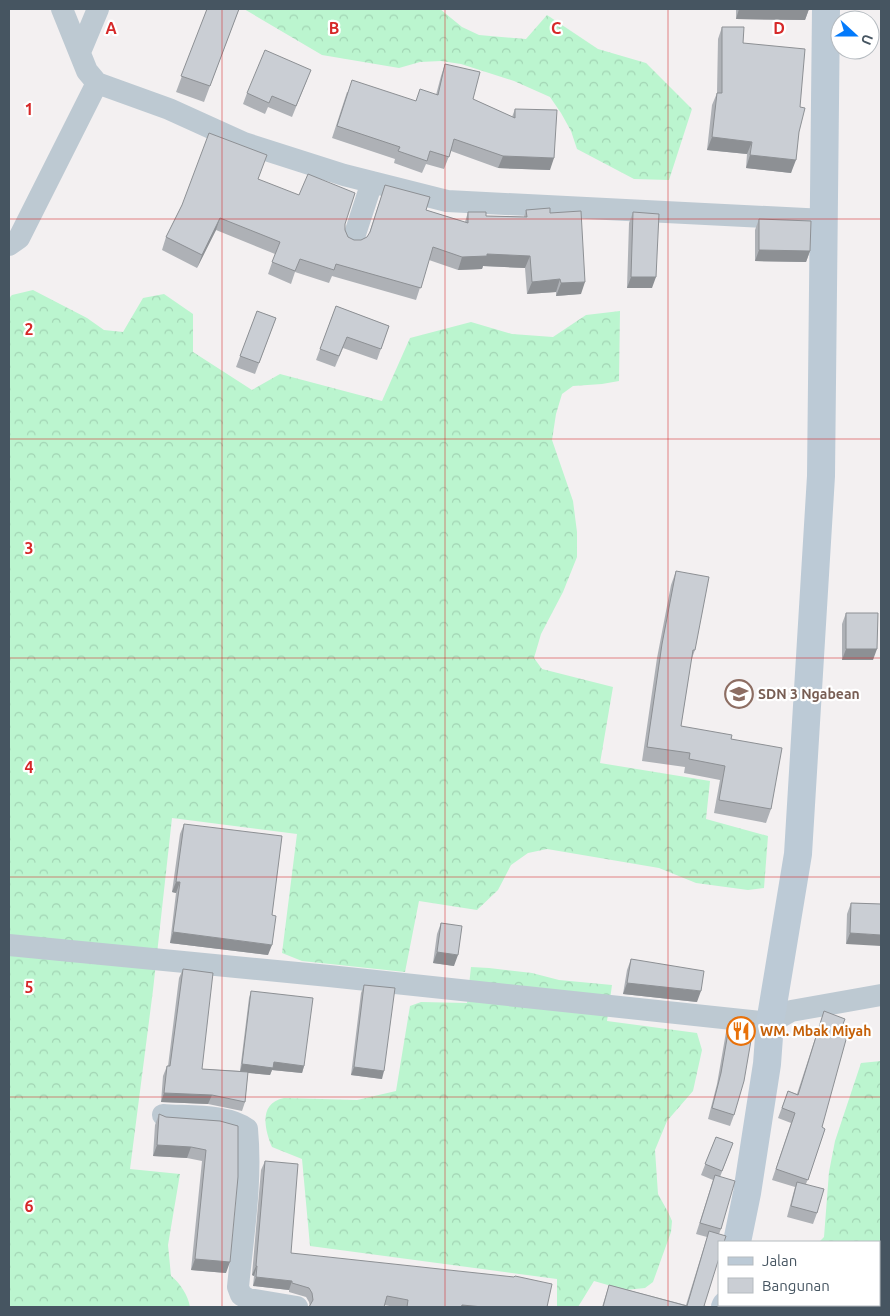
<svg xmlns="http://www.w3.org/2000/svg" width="890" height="1316" font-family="Ubuntu,sans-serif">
<defs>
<pattern id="forest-crowns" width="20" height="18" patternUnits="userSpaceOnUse" patternTransform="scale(1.25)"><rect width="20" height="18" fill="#bbf5cf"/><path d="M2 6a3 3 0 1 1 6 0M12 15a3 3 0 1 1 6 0" fill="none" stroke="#a2d4b4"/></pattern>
</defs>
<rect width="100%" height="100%" fill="#f3f0f1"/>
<path fill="url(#forest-crowns)" d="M 244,9 L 440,9 L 462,27 L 479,35 L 526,39 L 547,15 L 598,49 L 646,63 L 692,109 L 669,180 L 634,179 L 577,149 L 571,131 L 561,113 L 550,97 L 514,81 L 461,64 L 441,61 L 420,62 L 399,68 L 322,55 Z
M 33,290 L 87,318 L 104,330 L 123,332 L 143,298 L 164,294 L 193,314 L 193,352 L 252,390 L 280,374 L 382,401 L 410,338 L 471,322 L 512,334 L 553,337 L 586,315 L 620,311 L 619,381 L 602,384 L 573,386 L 562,394 L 556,414 L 552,440 L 573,501 L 577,532 L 577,557 L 563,592 L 541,634 L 534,658 L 542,669 L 613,687 L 600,763 L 710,781 L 706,819 L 768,836 L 764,888 L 748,890 L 696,883 L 659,868 L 547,849 L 528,853 L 511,865 L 498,890 L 477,910 L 419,901 L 405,972 L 302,961 L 282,953 L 297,834 L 172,818 L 153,990 L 130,1169 L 180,1174 L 168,1245 L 171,1276 C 180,1283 188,1295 190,1307 L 9,1307 L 9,298 L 12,295 Z
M 471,967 L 489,968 L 532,973 L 559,980 L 612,985 L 607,1021 L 697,1033 L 702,1050 L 693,1091 L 667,1121 L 655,1150 L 658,1194 L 668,1212 L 672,1221 L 671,1232 L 653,1282 L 645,1288 L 625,1290 L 594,1281 L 578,1307 L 557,1307 L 557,1279 L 310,1246 L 302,1159 L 272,1147 C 264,1128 259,1103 284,1098 L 357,1100 L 396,1091 L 410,1006 L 421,1002 L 467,1003 Z
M 881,1061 L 881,1279 L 879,1278 L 879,1242 L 819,1242 L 824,1237 L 829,1172 L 835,1141 L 861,1063 Z"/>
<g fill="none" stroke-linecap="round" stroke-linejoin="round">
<path stroke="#bdc9d2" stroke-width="22" d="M 62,9 L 87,71 L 97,83 L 169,109 L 244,143 L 344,175 L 447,201 L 825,220
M 80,52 L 98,9
M 353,240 L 372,182
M 9,245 L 19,238 L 97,83
M 9,945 L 329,976 L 770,1023 L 791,1011 L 881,995
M 163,1115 C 187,1117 228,1114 247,1129 C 252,1182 243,1234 238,1287 L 241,1295 L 248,1299 L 297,1307"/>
<path stroke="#bccad6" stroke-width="28" d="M 737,1242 L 747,1193 L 767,1064 L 770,1023 L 798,854 L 821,476 L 826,9
M 725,1307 L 726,1305"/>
</g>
<path fill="#aeb1b6" d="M 207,9 L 239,9 L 204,102 L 176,92 Z
M 736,9 L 809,9 L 805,20 L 736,19 Z
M 722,27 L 743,43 L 800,107 L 799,132 L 791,173 L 746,168 L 747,154 L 707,150 L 712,105 L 717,93 L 718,39 Z
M 445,64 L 473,99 L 512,117 L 515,109 L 550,170 L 498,168 L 451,151 L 444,169 L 426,164 L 422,173 L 394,163 L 395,159 L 332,138 L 347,92 L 416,101 L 436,95 L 441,76 Z
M 307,80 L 292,117 L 268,107 L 265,114 L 243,104 L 247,93 Z
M 258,179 L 345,224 L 345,230 L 348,237 L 354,240 L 361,240 L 367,237 L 369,234 L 385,185 L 426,210 L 465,222 L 468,212 L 486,216 L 524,217 L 526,210 L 550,213 L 581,294 L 556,296 L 556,292 L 527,294 L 525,268 L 483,266 L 482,269 L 458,270 L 429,260 L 416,300 L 332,276 L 329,283 L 295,272 L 291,284 L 268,274 L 275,254 L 216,230 L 197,268 L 162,250 L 166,237 L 182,205 Z
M 633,212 L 652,288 L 627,288 L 629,223 Z
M 759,219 L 810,251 L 806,262 L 755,261 L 755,230 Z
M 336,306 L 389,326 L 377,360 L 343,348 L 335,367 L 316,360 Z
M 257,311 L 276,318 L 255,374 L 236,367 Z
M 676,571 L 695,650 L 691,661 L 681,726 L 731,739 L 771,809 L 766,823 L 714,813 L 720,780 L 684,773 L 685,767 L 642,761 L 657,658 L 671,585 Z
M 846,613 L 873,660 L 842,660 L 842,624 Z
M 184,824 L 272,915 L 268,955 L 170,943 L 176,893 L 172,892 L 180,834 Z
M 851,903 L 881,904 L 846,944 L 847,914 Z
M 441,923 L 454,966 L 433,963 L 437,934 Z
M 631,959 L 697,1002 L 623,994 L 627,970 Z
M 183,969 L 202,1069 L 240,1071 L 249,998 L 251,991 L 304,1066 L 302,1073 L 272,1070 L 270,1075 L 248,1073 L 245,1102 L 242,1111 L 208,1104 L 161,1102 L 163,1076 L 167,1066 L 168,1066 L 179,978 Z
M 364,985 L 382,1079 L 351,1075 L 361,993 Z
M 824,1011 L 839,1034 L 822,1127 L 825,1129 L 806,1184 L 817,1213 L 813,1224 L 787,1217 L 795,1187 L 772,1180 L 791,1123 L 778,1118 L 788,1091 L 797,1094 Z
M 730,1021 L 734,1115 L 730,1126 L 708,1119 L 717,1084 L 726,1032 Z
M 159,1114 L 166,1117 L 220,1121 L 226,1273 L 191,1270 L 202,1161 L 187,1158 L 153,1156 L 155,1125 Z
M 716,1137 L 733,1143 L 720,1177 L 721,1229 L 719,1234 L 704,1306 L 708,1307 L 602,1307 L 609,1285 L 686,1305 L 707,1237 L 696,1234 L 713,1180 L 701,1175 Z
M 265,1161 L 291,1253 L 547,1307 L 395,1307 L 384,1305 L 310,1307 L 309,1302 L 306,1297 L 289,1292 L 289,1290 L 253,1286 L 254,1276 L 252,1275 L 261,1170 Z
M 744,1305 L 763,1305 L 762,1306 L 767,1307 L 744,1307 Z"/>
<path fill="#8d9094" d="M 739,9 L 809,9 L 805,20 L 736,19 Z
M 712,137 L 752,142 L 747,154 L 707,150 Z
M 750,155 L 796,160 L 791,173 L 746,168 Z
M 503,156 L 554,158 L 550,170 L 498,168 Z
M 220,218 L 216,230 L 197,268 L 202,255 Z
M 759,250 L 810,251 L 806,262 L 755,261 Z
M 487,254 L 530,256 L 525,268 L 483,266 L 482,269 L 458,270 L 462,257 Z
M 631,277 L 656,277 L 652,288 L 627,288 Z
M 560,279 L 556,292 L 527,294 L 532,282 Z
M 585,282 L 581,294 L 556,296 L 561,283 Z
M 846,649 L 877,649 L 873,660 L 842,660 Z
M 176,882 L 180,882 L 176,893 L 172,892 Z
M 173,932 L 272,945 L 268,955 L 170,943 Z
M 850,933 L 881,935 L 881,946 L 846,944 Z
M 437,952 L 458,955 L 454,966 L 433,963 Z
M 627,983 L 701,991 L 697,1002 L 623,994 Z
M 274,1062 L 304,1066 L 302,1073 L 272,1070 L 270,1075 L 240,1072 L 242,1064 Z
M 354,1067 L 384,1071 L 382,1079 L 351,1075 Z
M 164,1093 L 212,1095 L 208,1104 L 161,1102 Z
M 157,1145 L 191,1147 L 187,1158 L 153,1156 Z
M 195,1259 L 230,1262 L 226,1273 L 191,1270 Z
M 256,1266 L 257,1266 L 254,1276 L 252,1275 Z
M 256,1277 L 292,1281 L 289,1290 L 253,1286 Z
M 462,1305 L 483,1307 L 461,1307 Z"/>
<path fill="#caced4" stroke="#8d9094" d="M 207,9 L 239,9 L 210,86 L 181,76 Z
M 722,27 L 744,27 L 743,43 L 805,49 L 800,107 L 805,108 L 799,132 L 796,160 L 750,155 L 752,142 L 712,137 L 717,93 L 722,93 Z
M 265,50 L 311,70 L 296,106 L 272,96 L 269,103 L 247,93 Z
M 445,64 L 480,72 L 473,99 L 515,118 L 515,109 L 557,110 L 554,158 L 503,156 L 454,139 L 449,157 L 430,151 L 427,161 L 398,151 L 400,147 L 337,126 L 352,80 L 416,101 L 420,89 L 438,95 Z
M 209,133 L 267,155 L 258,179 L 299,195 L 308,174 L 355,193 L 345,224 L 345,230 L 348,237 L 354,240 L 361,240 L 367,237 L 370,232 L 385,185 L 430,197 L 426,210 L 468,223 L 468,212 L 486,212 L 486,216 L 527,217 L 526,210 L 550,208 L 550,213 L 581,211 L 585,282 L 561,283 L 560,279 L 532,282 L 530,256 L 487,254 L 487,256 L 462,257 L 433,247 L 421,288 L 336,264 L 334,270 L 300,259 L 295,271 L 272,262 L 280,242 L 220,218 L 202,255 L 166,237 L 182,205 Z
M 633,212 L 659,214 L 656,277 L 631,277 Z
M 759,219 L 811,221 L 810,251 L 759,250 Z
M 336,306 L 389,326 L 381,349 L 347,337 L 339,356 L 320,349 Z
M 257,311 L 276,318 L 259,363 L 240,356 Z
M 676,571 L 709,577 L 695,650 L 693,650 L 681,726 L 732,735 L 731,739 L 782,748 L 771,809 L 719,800 L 725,766 L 689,759 L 690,753 L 647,747 L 662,644 Z
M 846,613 L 878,613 L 877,649 L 846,649 Z
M 184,824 L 282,836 L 272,915 L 276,916 L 272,945 L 173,932 L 180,882 L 176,882 Z
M 851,903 L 881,904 L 881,935 L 850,933 Z
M 441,923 L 462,926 L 458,955 L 437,952 Z
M 631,959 L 704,971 L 701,991 L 627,983 Z
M 183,969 L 213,973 L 202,1069 L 248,1072 L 245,1102 L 212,1095 L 164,1093 L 167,1066 L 170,1066 Z
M 364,985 L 395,988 L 384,1071 L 354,1067 Z
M 251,991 L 313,998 L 304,1066 L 274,1062 L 273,1068 L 242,1064 Z
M 824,1011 L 845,1019 L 839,1034 L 847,1036 L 822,1127 L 825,1129 L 808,1180 L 776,1169 L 795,1113 L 782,1108 L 788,1091 L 798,1095 Z
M 730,1021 L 754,1023 L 744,1081 L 734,1115 L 712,1108 L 721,1073 Z
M 159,1114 L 166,1117 L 220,1121 L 238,1126 L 238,1177 L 230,1262 L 195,1259 L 206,1150 L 191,1147 L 157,1145 Z
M 716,1137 L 733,1143 L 722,1171 L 705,1164 Z
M 265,1161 L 298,1164 L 291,1253 L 514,1277 L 515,1276 L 552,1284 L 547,1307 L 483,1307 L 462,1305 L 461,1307 L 407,1307 L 408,1300 L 387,1296 L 384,1307 L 309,1307 L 313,1300 L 312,1293 L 309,1288 L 292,1283 L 292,1281 L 256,1277 L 257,1266 L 256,1266 Z
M 715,1175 L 735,1181 L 721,1229 L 700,1223 Z
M 797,1182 L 824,1189 L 817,1213 L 791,1206 Z
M 709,1231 L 726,1236 L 724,1242 L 719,1242 L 719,1258 L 704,1306 L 708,1307 L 603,1307 L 609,1285 L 687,1306 Z
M 756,1305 L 767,1307 L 756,1307 Z"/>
<path fill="none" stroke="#d62828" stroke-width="1" stroke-opacity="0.55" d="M 222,9 L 222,1307M 445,9 L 445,1307M 668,9 L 668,1307M 9,219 L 881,219M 9,439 L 881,439M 9,658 L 881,658M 9,877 L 881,877M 9,1097 L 881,1097"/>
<defs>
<symbol id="school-ring" viewBox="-11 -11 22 22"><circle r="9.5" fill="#fff" stroke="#8d6e63" stroke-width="1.5"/><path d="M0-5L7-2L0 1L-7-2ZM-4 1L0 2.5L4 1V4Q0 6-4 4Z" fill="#8d6e63"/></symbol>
<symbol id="restaurant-ring" viewBox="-11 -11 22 22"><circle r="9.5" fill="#fff" stroke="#e8710a" stroke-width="1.5"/><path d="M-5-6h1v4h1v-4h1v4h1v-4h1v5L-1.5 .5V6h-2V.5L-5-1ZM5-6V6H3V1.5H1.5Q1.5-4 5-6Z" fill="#e8710a"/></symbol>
</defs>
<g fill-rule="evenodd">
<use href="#school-ring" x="723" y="678" width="32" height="32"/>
<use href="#restaurant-ring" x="725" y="1015" width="32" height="32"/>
</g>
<g text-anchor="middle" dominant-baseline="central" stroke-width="4.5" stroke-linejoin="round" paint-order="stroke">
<g font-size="14" font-weight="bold" fill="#785e54" stroke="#fff" text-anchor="start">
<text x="758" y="694">SDN 3 Ngabean</text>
</g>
<g font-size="14" font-weight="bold" fill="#c56008" stroke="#fff" text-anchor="start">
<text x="760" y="1031">WM. Mbak Miyah</text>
</g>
</g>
<g font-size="16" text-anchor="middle" font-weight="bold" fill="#d62828" stroke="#fff" stroke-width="4.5" stroke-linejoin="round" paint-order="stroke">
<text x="111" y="34">A</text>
<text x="334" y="34">B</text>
<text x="556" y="34">C</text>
<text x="779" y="34">D</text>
<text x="29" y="115">1</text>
<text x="29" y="335">2</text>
<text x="29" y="554">3</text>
<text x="29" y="773">4</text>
<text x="29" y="993">5</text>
<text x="29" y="1212">6</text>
</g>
<rect width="890" height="1316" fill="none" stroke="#465561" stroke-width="20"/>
<rect x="718" y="1241" width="162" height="65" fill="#ffffff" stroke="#b5bbc0"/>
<rect x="728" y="1257" width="25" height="8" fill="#bccad6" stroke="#b5bbc0"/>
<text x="762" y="1266" font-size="15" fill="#465561">Jalan</text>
<rect x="728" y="1278" width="25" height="15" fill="#caced4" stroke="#b5bbc0"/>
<text x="762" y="1291" font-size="15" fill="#465561">Bangunan</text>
<g transform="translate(855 35) rotate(111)"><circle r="24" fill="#ffffff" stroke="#b5bbc0"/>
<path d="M0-4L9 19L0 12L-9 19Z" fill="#037afb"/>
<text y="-8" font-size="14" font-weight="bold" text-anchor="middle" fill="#465561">U</text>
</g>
</svg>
